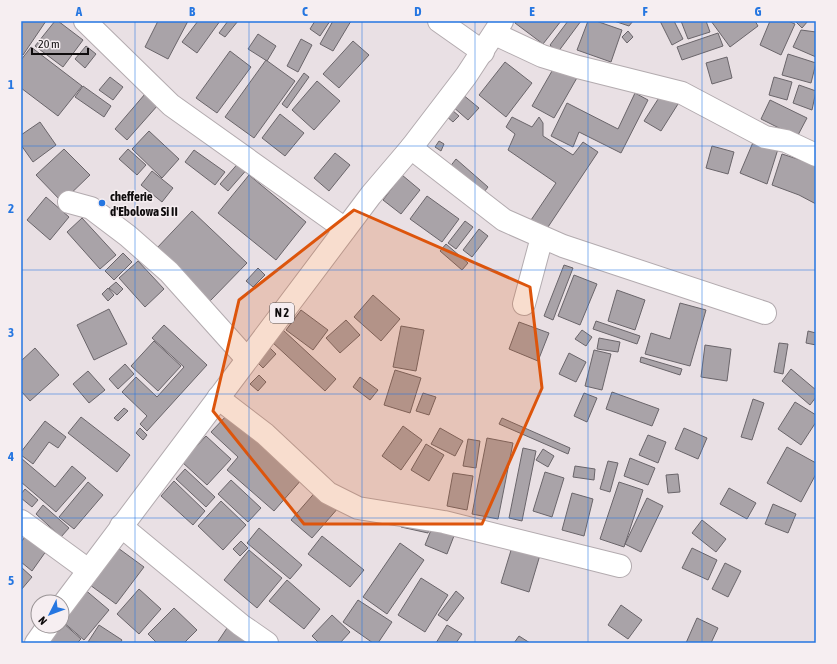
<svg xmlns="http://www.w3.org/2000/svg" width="837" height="664" font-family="'Asap Condensed',sans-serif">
<rect width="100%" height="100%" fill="#e9e0e4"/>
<path fill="#a9a3a8" stroke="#6a656a" d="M 21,21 L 46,21 L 23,55 L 21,54 Z
M 55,21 L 58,21 L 83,40 L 63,67 L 35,46 Z
M 158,21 L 188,21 L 168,59 L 145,47 Z
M 198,21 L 220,21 L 197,53 L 182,42 Z
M 228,21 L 238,21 L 225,37 L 219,33 Z
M 315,21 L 330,21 L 320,36 L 310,29 Z
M 333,21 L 351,21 L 333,51 L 320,44 Z
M 516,21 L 561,21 L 543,44 L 515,23 Z
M 568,21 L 581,21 L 558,52 L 550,45 Z
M 588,21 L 596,21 L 622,30 L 611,62 L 577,50 Z
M 614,21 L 633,21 L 629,26 Z
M 660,21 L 674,21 L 683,39 L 672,45 Z
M 681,21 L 706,21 L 710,32 L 688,39 Z
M 711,21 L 755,21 L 758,26 L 730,47 Z
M 770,21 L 788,21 L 795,24 L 781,55 L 760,45 Z
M 795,21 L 808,21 L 802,28 Z
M 801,30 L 816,32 L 816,57 L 793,47 Z
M 628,31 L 633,37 L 627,43 L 622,37 Z
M 718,33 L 723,46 L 682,60 L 677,47 Z
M 258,34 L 276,46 L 267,61 L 248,49 Z
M 301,39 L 312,45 L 298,72 L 287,66 Z
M 353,41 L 369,55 L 339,88 L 323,74 Z
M 86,46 L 96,54 L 85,68 L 75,59 Z
M 31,47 L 82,86 L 58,116 L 21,88 L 21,60 Z
M 230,51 L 251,67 L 217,113 L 196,98 Z
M 788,54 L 816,63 L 811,83 L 782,75 Z
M 727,57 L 732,78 L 712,84 L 706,63 Z
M 266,60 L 295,81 L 254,138 L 225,117 Z
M 505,62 L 532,83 L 506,117 L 479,95 Z
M 556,64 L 578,76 L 554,118 L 532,106 Z
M 304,73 L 309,77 L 287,108 L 282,104 Z
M 110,77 L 123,87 L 113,100 L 99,90 Z
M 774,77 L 792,82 L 787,100 L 769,95 Z
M 317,81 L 340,101 L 314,130 L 292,110 Z
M 799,85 L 816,91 L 812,110 L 793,103 Z
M 83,86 L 111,106 L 104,117 L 75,97 Z
M 635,93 L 648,100 L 621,153 L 579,132 L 573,147 L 551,136 L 567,103 L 618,129 Z
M 662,93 L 678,104 L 661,131 L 644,121 Z
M 145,94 L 158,105 L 127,140 L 115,129 Z
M 462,94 L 479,108 L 468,120 L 452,106 Z
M 770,100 L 807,118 L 797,137 L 761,119 Z
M 452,110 L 459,116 L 453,122 L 446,116 Z
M 280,114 L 304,133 L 285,156 L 262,138 Z
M 512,117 L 532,127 L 539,117 L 543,123 L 543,136 L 573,155 L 583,142 L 598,152 L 544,233 L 529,223 L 556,183 L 508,150 L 515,134 L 506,127 Z
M 40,122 L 56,145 L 33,162 L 21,145 L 21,135 Z
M 149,131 L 179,159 L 162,178 L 132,149 Z
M 754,140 L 778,149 L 767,184 L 740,173 Z
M 439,141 L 444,144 L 441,151 L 435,147 Z
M 712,146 L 734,152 L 728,174 L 706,168 Z
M 64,149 L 90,175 L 62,202 L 36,175 Z
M 128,149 L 146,165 L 137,175 L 119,159 Z
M 194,150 L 225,172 L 215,185 L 185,162 Z
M 335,153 L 350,165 L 329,191 L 314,178 Z
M 782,154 L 816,165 L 816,204 L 799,195 L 772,185 Z
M 456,159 L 488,187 L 481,196 L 449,168 Z
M 241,160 L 249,167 L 228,191 L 220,184 Z
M 152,171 L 173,188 L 162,202 L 141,185 Z
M 249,175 L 306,222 L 276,260 L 218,213 Z
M 402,175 L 420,190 L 401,214 L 383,200 Z
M 427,196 L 459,219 L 442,242 L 410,219 Z
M 46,197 L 69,217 L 50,240 L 27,220 Z
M 192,211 L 247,263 L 210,301 L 156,249 Z
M 82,218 L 116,255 L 100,269 L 67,232 Z
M 465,221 L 473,227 L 456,249 L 448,243 Z
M 479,229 L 488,236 L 472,257 L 463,250 Z
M 446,244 L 468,263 L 462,270 L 440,251 Z
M 123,253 L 132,262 L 114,280 L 105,271 Z
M 138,261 L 164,289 L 145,307 L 119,278 Z
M 564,265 L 573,268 L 553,320 L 544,316 Z
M 258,268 L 265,275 L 253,287 L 246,281 Z
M 574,275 L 597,284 L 580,325 L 558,316 Z
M 116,282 L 123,289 L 117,295 L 109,288 Z
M 108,288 L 114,295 L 108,301 L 102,294 Z
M 617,290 L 645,300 L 635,330 L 608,321 Z
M 373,295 L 400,319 L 381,341 L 354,317 Z
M 680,303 L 706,310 L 690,366 L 645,354 L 651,333 L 670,339 Z
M 109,309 L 127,344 L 94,360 L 77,325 Z
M 301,310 L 328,330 L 313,350 L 286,330 Z
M 346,320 L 360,335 L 340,353 L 326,338 Z
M 596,321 L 640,336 L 637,344 L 593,329 Z
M 519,322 L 549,333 L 538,361 L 509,349 Z
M 164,325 L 207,365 L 147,431 L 140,424 L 147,416 L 122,392 L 136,377 L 157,397 L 184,367 L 152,338 Z
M 401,326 L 424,330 L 416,371 L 393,367 Z
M 283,330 L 336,379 L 325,391 L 272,342 Z
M 582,330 L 592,337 L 586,346 L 575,339 Z
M 808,331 L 816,333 L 816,345 L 806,343 Z
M 599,338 L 620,342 L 618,352 L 597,349 Z
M 154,341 L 181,366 L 158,391 L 131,366 Z
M 779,343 L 788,344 L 783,374 L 774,372 Z
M 705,345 L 731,349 L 727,381 L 701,377 Z
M 35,348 L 59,375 L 30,401 L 21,391 L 21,361 Z
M 270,348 L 276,354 L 263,368 L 257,362 Z
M 594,350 L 611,354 L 602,390 L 585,386 Z
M 569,353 L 586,362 L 576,382 L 559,374 Z
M 641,357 L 682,369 L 680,375 L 640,362 Z
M 125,364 L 134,374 L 118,389 L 109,379 Z
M 791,369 L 816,390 L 816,397 L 810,405 L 782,381 Z
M 395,370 L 421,378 L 410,413 L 384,405 Z
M 88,371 L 105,390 L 89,403 L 73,384 Z
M 259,375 L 266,382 L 258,391 L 250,384 Z
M 360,377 L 378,390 L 370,400 L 353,387 Z
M 612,392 L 659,409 L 652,426 L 606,409 Z
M 423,393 L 436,397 L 429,415 L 416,411 Z
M 584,393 L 597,398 L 587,422 L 574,416 Z
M 753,399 L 764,403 L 752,440 L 741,437 Z
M 795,402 L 816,415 L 816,422 L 801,445 L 778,429 Z
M 124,408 L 128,411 L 118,421 L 114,418 Z
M 228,414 L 302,479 L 274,511 L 227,470 L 238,457 L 211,432 Z
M 81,417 L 130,455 L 117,472 L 68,433 Z
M 502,418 L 570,448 L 568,454 L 499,424 Z
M 45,421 L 66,437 L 58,448 L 49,442 L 33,464 L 21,455 L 21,452 Z
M 403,426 L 422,440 L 401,470 L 382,456 Z
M 140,428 L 147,435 L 143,440 L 136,433 Z
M 440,428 L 463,441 L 455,456 L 431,444 Z
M 684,428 L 707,438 L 698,459 L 675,449 Z
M 648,435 L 666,442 L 658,463 L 639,455 Z
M 206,436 L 231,459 L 207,485 L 182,462 Z
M 487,438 L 513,443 L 498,519 L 472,514 Z
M 468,439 L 480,441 L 476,468 L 463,466 Z
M 426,444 L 444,455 L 429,481 L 411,470 Z
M 787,447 L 816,463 L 816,474 L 801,502 L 767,483 Z
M 523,448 L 536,451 L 522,521 L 509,518 Z
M 543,449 L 554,456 L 548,467 L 536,460 Z
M 21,458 L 55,487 L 72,466 L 86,478 L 56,512 L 21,482 Z
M 630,458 L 655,468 L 648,485 L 624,476 Z
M 608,461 L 618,463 L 610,492 L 600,489 Z
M 575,466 L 595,469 L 594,480 L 573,477 Z
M 185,469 L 215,497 L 206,507 L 176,479 Z
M 545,472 L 564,478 L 552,517 L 533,511 Z
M 453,473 L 473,476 L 467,510 L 447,506 Z
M 678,474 L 680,492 L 668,493 L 666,475 Z
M 231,480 L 261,508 L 248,522 L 218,494 Z
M 174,481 L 205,511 L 193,525 L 161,496 Z
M 325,481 L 346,499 L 312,538 L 291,520 Z
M 88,482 L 103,495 L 74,529 L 59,517 Z
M 619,482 L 643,490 L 624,547 L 600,539 Z
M 729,488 L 756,503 L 747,519 L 720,504 Z
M 25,489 L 38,500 L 32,507 L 21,498 L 21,494 Z
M 572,493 L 593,499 L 584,536 L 562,530 Z
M 647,498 L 663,506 L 641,552 L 625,544 Z
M 221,501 L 246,525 L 223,550 L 198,526 Z
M 773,504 L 796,514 L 788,533 L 765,524 Z
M 43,505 L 69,528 L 61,537 L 36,514 Z
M 403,518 L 430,524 L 428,533 L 401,527 Z
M 435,520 L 457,528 L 447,554 L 425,545 Z
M 702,520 L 726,539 L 716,552 L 692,533 Z
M 259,528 L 302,565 L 290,579 L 247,543 Z
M 29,532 L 49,547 L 32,571 L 21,562 L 21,542 Z
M 322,536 L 364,570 L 350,587 L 308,554 Z
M 241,541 L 248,548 L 240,556 L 233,549 Z
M 400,543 L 424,560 L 387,614 L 363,597 Z
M 512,547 L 540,555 L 529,592 L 501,583 Z
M 118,548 L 144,567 L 116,604 L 90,585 Z
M 692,548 L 717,560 L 708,580 L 682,568 Z
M 249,550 L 282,578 L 257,608 L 224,580 Z
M 725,563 L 741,571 L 728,597 L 712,589 Z
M 21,567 L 32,577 L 21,590 Z
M 421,578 L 448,595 L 425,632 L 398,615 Z
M 287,580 L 320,609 L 304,629 L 269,601 Z
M 83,588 L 109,610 L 84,640 L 62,621 L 62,613 Z
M 139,589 L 161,609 L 139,634 L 117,614 Z
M 456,591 L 464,598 L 447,621 L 438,615 Z
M 358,600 L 392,622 L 378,643 L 373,643 L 343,622 Z
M 621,605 L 642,620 L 628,639 L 608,625 Z
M 174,608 L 197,630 L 184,643 L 157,643 L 148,634 Z
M 332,615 L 350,632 L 340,643 L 319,643 L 312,636 Z
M 697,618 L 718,628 L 711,643 L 686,643 Z
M 62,622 L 81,639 L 77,643 L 40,643 L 56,626 L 62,626 Z
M 99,625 L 122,640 L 120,643 L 88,642 Z
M 229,625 L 255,643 L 217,643 Z
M 447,625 L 462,634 L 456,643 L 436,643 Z
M 519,636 L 530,643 L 514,643 Z"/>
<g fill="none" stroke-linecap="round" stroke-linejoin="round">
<defs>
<path id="minor" d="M 85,21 L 171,105 L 345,229
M 439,21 L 483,52
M 495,34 L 542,56 L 578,67 L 682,93 L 765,137 L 786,141 L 816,155
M 411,148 L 504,220 L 563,246 L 765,313
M 69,202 L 91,208 L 128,236 L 169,272 L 247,359
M 524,304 L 542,237
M 218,398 L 265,434 L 328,493 L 358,508 L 444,522 L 620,566
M 21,521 L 88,570
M 121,526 L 241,625 L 267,643"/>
<path id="highway" d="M 62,606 L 371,195 L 411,148 L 466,76 L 502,21
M 36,643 L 48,626"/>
</defs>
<use href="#minor" stroke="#b3abaf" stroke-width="24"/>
<use href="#highway" stroke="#b3abaf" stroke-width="24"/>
<use href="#minor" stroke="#fff" stroke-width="22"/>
<use href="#highway" stroke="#fff" stroke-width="22"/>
</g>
<path fill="#dd550c" fill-opacity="0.2" stroke="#dd550c" stroke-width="3" stroke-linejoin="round" d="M 354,210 L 530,287 L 542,388 L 482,524 L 304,524 L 213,411 L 239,300 Z"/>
<path fill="none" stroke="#2576e1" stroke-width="1" stroke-opacity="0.55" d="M 135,21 L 135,643M 249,21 L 249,643M 362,21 L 362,643M 475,21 L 475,643M 588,21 L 588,643M 702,21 L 702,643M 21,146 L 816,146M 21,270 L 816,270M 21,394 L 816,394M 21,518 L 816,518"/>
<circle fill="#2576e1" stroke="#f6eef1" stroke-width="1.5" cx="102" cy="203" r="4"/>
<g text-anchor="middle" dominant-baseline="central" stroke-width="3" stroke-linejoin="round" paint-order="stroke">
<rect fill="#f6eef1" stroke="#545051" stroke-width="1" x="270" y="303" width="24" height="20" rx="3"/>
<g font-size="12" font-weight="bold" fill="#0f0c0d">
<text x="282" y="313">N 2</text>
</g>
<g font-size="13" font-weight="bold" fill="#0f0c0d" stroke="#f6eef1" text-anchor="start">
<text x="110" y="196">chefferie<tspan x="110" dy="15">d'Ebolowa Si II</tspan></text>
</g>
</g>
<rect width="837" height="664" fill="none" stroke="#f6eef1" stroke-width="44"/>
<g transform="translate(50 614) rotate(228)"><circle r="19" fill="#f6eef1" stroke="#9a9496"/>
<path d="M0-3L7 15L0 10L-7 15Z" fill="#2576e1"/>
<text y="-6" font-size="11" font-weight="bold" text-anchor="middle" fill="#0f0c0d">N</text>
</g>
<path d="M32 48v6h56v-6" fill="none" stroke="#0f0c0d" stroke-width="2"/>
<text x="38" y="48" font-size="12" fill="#0f0c0d" stroke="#f6eef1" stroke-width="3" paint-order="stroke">20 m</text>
<rect x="22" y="22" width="793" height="620" fill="none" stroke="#2576e1" stroke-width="1.5"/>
<g font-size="13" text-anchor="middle" font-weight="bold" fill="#2576e1">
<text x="79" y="16">A</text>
<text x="192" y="16">B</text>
<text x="305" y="16">C</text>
<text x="418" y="16">D</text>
<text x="532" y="16">E</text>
<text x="645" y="16">F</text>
<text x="758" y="16">G</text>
<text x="11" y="89">1</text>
<text x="11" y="213">2</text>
<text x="11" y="337">3</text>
<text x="11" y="461">4</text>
<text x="11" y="585">5</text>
</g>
</svg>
